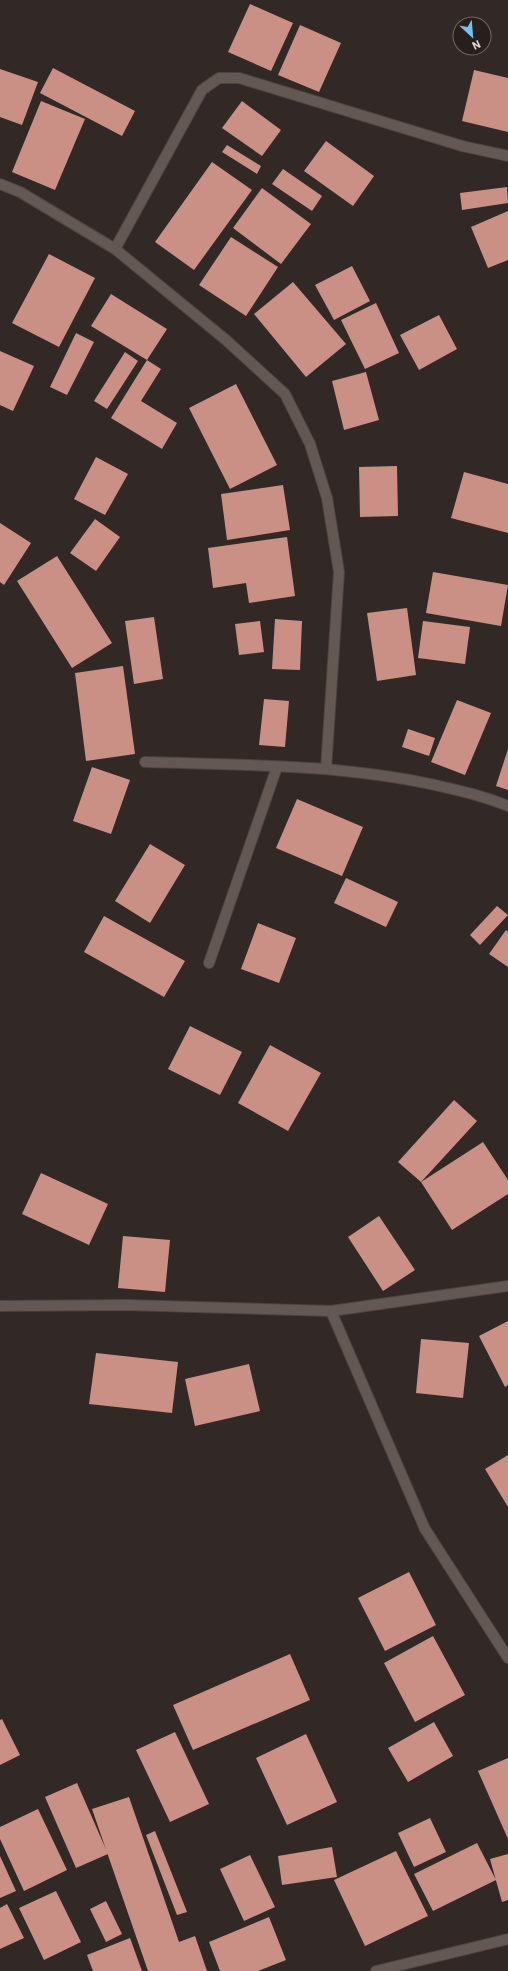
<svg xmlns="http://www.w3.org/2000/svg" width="508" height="1971" font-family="'IBM Plex Sans',sans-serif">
<rect width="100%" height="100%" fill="#322826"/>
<path fill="#ca9085" d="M 250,4 L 293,23 L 271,71 L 228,52 Z
M 300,25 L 341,43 L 319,92 L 278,75 Z
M 53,68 L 135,111 L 122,136 L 40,93 Z
M 0,69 L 38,82 L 22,125 L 0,117 Z
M 474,70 L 508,78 L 508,132 L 462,121 Z
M 41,101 L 85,119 L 55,190 L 12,172 Z
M 242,101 L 281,130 L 262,156 L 222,128 Z
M 326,141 L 374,176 L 353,206 L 304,171 Z
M 227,145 L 261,166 L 257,174 L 222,152 Z
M 212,162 L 252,190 L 194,270 L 155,242 Z
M 283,169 L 322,196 L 312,211 L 272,184 Z
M 507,187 L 508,203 L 462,210 L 460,193 Z
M 262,188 L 311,224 L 281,264 L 233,228 Z
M 508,211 L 508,260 L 488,268 L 471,227 Z
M 231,237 L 278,267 L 246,316 L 199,285 Z
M 49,254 L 95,278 L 59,347 L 12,323 Z
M 352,266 L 370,301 L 334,320 L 315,285 Z
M 293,282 L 346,344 L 306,377 L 254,314 Z
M 111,294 L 167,329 L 147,360 L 161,369 L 141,401 L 177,423 L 162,449 L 111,418 L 147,360 L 91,326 Z
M 376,303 L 399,353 L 365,369 L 341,320 Z
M 439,315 L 457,349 L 419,370 L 400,335 Z
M 76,333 L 94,342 L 67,395 L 50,387 Z
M 0,351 L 34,366 L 13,411 L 0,405 Z
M 125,352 L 138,361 L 107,409 L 94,401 Z
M 366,372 L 379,420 L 344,430 L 332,381 Z
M 236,384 L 277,465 L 230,489 L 189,408 Z
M 96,457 L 128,474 L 105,515 L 74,499 Z
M 397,466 L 398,516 L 360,517 L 359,467 Z
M 464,472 L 508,484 L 508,533 L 451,518 Z
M 283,485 L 290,530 L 227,540 L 221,494 Z
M 95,519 L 120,537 L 96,571 L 70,553 Z
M 0,523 L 31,543 L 4,585 L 0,582 Z
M 287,537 L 295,596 L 249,603 L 246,583 L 213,588 L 208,548 Z
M 57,556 L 112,643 L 72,668 L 17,581 Z
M 433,572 L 508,585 L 501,626 L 426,613 Z
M 407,608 L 416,675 L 377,681 L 367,613 Z
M 154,617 L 163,679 L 134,684 L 125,621 Z
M 275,619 L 302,621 L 300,670 L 272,669 Z
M 260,621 L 264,652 L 239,655 L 235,624 Z
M 423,621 L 470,627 L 465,664 L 418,658 Z
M 123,666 L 135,754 L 86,761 L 75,673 Z
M 264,699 L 289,701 L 285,747 L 259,745 Z
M 457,700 L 491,713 L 465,775 L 431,762 Z
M 408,729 L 435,738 L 429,756 L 402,747 Z
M 508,749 L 508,790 L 496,786 Z
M 92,767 L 130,780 L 111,834 L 73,821 Z
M 297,799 L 363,827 L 342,876 L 276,848 Z
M 150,844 L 185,865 L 150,923 L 115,901 Z
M 346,878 L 398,902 L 386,927 L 334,903 Z
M 497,906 L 508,915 L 480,945 L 470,935 Z
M 104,916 L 185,961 L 164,997 L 84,952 Z
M 258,923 L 296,938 L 279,983 L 241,969 Z
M 506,930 L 508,932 L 508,967 L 489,954 Z
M 190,1026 L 242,1052 L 220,1095 L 168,1069 Z
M 270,1045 L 321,1073 L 288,1131 L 238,1103 Z
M 454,1100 L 477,1121 L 421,1182 L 398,1162 Z
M 483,1142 L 508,1180 L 508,1194 L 452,1230 L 421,1182 Z
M 41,1173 L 108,1204 L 89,1245 L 22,1214 Z
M 379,1216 L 415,1270 L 383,1291 L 348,1237 Z
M 123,1236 L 170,1240 L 165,1292 L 118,1288 Z
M 508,1321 L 508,1385 L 505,1387 L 479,1336 Z
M 421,1339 L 469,1343 L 463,1398 L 416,1393 Z
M 96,1353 L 178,1362 L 172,1413 L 89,1404 Z
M 249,1364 L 260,1411 L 195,1426 L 185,1379 Z
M 508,1455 L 508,1507 L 485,1469 Z
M 409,1572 L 436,1625 L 385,1651 L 358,1598 Z
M 433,1636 L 465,1695 L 415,1722 L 384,1663 Z
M 290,1654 L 310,1700 L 193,1750 L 173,1705 Z
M 2,1719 L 20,1755 L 0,1765 L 0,1720 Z
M 434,1722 L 453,1756 L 408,1782 L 388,1748 Z
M 175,1732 L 209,1804 L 170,1822 L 136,1750 Z
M 306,1734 L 337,1802 L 287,1825 L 256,1758 Z
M 508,1758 L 508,1839 L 478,1771 Z
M 77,1783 L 108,1854 L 76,1868 L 45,1797 Z
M 129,1797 L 179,1942 L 195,1936 L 207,1971 L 148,1971 L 92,1809 Z
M 38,1809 L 67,1870 L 24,1891 L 0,1839 L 0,1827 Z
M 430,1818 L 446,1852 L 414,1867 L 398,1833 Z
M 155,1831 L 187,1912 L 177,1915 L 146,1835 Z
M 477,1843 L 496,1880 L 433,1911 L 414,1874 Z
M 332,1847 L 337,1877 L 282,1885 L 278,1856 Z
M 396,1851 L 428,1916 L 365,1946 L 334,1880 Z
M 508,1854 L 508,1900 L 502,1902 L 490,1859 Z
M 250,1855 L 275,1907 L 244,1921 L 220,1869 Z
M 0,1856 L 16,1891 L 0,1898 Z
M 56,1891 L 81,1942 L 44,1960 L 19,1908 Z
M 106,1901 L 122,1934 L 106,1942 L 90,1909 Z
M 7,1904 L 24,1938 L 0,1949 L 0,1908 Z
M 269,1917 L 286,1960 L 258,1971 L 220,1971 L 209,1942 Z
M 130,1938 L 142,1971 L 93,1971 L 87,1955 Z"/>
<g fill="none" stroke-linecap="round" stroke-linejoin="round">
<defs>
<path id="minor" d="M 0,184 L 20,192 L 115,249 L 226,340 L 285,394 L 310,444 L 327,498 L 339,572 L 326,769
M 115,249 L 202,90 L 219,78 L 239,78 L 462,146 L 508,156
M 145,762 C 242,765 340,764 435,785 C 461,791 484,796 508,806
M 209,963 L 277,767
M 0,1306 L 127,1305 L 331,1311 L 508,1286
M 331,1311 L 425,1529 L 508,1658
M 376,1971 L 508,1939"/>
</defs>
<use href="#minor" stroke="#4d4442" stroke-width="12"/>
<use href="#minor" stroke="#645855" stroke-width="10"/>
</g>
<g transform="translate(472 36) rotate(154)"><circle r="19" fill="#281e1c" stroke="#716866"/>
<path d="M0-3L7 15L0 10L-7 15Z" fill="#74c0f6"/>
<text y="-6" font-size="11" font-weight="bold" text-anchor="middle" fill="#ded7d5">N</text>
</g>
</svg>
